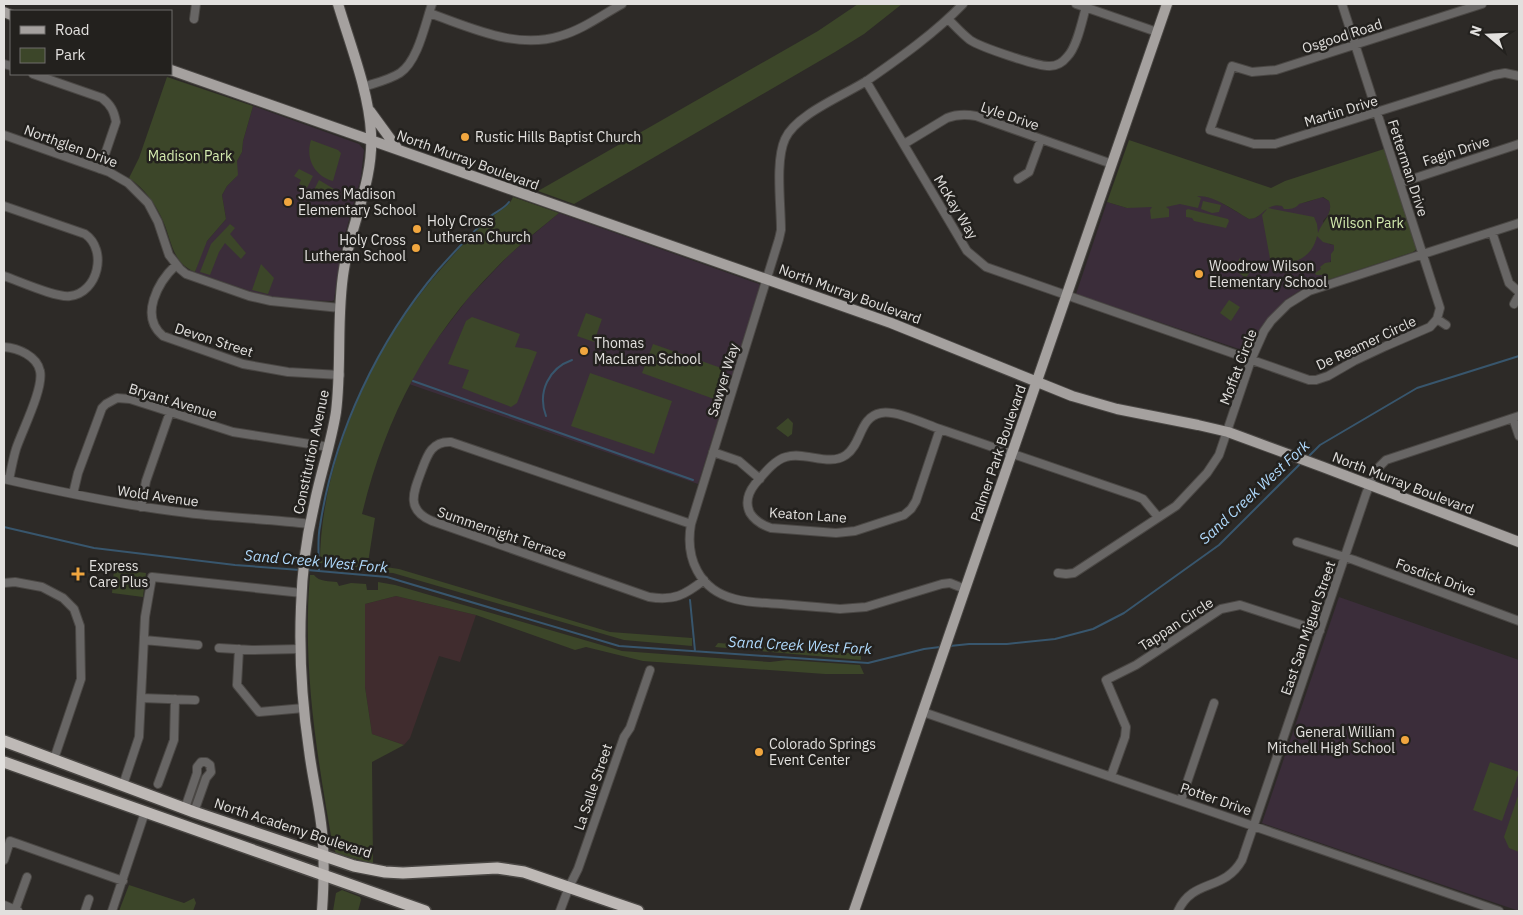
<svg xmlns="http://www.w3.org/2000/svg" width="1523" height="915" font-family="'IBM Plex Sans',sans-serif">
<rect width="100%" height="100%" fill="#2d2a27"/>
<path fill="#402c2e" d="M 396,596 L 476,615 L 460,662 L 439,656 L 410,738 L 404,745 L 372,734 L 365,687 L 365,604 Z"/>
<path fill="#3b2d3a" d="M 253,106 L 359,144 L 364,150 L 361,177 L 342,245 L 334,300 L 332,301 L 298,300 L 262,295 L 195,272 L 203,247 L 207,241 L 226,219 L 222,195 L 227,186 L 236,177 L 237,161 L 242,152 L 243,141 Z
M 1194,196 L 1204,196 L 1215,199 L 1249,219 L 1257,217 L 1266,209 L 1273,205 L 1282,206 L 1307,202 L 1322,197 L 1329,201 L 1331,205 L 1329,214 L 1323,221 L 1329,244 L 1334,245 L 1334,250 L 1330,263 L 1321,269 L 1324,281 L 1301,290 L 1285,300 L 1261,327 L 1248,352 L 1076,294 L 1107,202 L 1127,208 Z
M 559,213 L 759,284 L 760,286 L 698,484 L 409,384 L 434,343 L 469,297 L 510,254 Z
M 1339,597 L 1519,660 L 1519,911 L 1262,823 Z"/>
<path fill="#3c4629" d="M 858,4 L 902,4 L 864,34 L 835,52 L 574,204 L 538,191 L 818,31 Z
M 167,77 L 253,106 L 243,141 L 242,152 L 237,161 L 238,175 L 227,186 L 222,195 L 226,219 L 207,241 L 195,272 C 172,263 172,241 163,221 C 156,204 144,188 129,178 L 139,158 Z
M 311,140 L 338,150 L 341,153 L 333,181 C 315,176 305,159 311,140 Z
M 1129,140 L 1271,188 L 1285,181 L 1384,149 L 1417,249 L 1413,252 L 1324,281 L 1322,275 L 1316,275 L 1315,273 L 1321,269 L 1320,267 L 1325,263 L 1331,262 L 1331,254 L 1334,250 L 1334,245 L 1323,242 L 1317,236 C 1312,259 1293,265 1271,264 L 1262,215 L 1268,208 L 1314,217 L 1317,224 L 1318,233 C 1322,222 1334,213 1329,201 L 1323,197 L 1299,204 C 1295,209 1290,209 1284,209 L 1282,206 C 1265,202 1263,219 1249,219 C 1233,210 1216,196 1197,196 L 1201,198 L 1198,208 L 1180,204 L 1166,207 L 1169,209 L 1169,217 L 1151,219 L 1150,210 L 1152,207 L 1127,208 L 1107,202 Z
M 299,169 L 313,176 L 307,188 L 299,184 L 301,180 L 294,176 Z
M 319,180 L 334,189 L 328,198 L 314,190 Z
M 513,197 L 559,213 C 537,231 515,248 496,268 C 427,337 385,419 362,514 L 375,518 L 367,569 L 357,567 L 345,569 L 344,563 L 320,563 C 320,461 374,344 441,269 C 457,251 473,232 492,217 C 500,210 509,207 513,197 Z
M 1203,201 L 1221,205 L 1219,212 L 1212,213 L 1201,209 Z
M 1188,209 L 1228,219 L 1229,221 L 1226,228 L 1194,221 L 1192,218 L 1186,217 L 1186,210 Z
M 230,224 L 235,228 L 230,234 L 246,253 L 241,259 L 225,243 L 219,252 L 210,275 L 200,272 L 211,244 Z
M 1240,258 L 1253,267 L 1246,278 L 1233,269 Z
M 261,264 L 274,278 L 268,294 L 252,290 Z
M 1229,300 L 1240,307 L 1231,321 L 1220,313 Z
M 586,313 L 602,319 L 594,342 L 577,336 Z
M 472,317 L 520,334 L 515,347 L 528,349 L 537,352 L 517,403 L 511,407 L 462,388 L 469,370 L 448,364 L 466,321 Z
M 653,344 L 724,369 L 714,399 L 642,373 Z
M 590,373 L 672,401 L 654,454 L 571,426 Z
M 788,418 L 793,423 L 792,434 L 788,437 L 776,428 Z
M 379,566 L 399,569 L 610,632 L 692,638 L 692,646 L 624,640 L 393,573 L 378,572 Z
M 114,569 L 146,573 L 143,597 L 112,593 Z
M 310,575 L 314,575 C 319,582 330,581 337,582 L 339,586 L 351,583 L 366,584 L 367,590 L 378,590 L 378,582 L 395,585 L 622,651 L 770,662 L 787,660 L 860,665 L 864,674 L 825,674 L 643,661 L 586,647 L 575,650 L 476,615 L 396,596 L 365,604 L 365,687 L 372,734 L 404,745 L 372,762 L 373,864 L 336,853 L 333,847 C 317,756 302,667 310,575 Z
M 718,643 L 861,654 L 861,660 L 715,647 Z
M 1490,762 L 1519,772 L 1502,821 L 1473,810 Z
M 1519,793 L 1519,852 L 1509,848 L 1504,837 Z
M 129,885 L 184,903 L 194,898 L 196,903 L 193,911 L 119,911 Z
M 342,890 L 360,897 L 361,900 L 358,911 L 333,911 L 336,893 Z"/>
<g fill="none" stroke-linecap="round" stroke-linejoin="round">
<path stroke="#38566d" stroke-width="2" d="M 413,381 L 693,480
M 546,416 C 537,392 549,368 572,360
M 1307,458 L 1320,445 L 1417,388 L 1519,356
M 4,527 L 94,548 L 235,565 L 300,570
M 307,570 L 387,577 L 619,646 L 868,663 L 924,649 L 940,647
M 319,571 C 319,556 317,540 320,526 C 334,433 378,341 438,270 C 454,252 471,234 488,218 C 495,212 504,209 509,202
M 690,600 L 695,651
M 950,646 L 969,644 L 1007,644 L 1055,639 L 1093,629 L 1124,613 L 1219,545 L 1301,463"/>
<defs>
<path id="minor" d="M 963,4 C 935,33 901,57 868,80 C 845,95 796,114 785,139 C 775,161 781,204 781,230 L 779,239 L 691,524 C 685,558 699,590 735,599 C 750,603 766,603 781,604 C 801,606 820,607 840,609 L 866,607 L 942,584 L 950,583 L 965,589
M 1076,4 L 1157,32
M 1482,4 L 1276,70 L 1252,72 L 1232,66 L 1210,130 L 1254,144 L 1275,144 L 1494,75 L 1505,73 L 1519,76
M 429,13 C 470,27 516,50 560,36 C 582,30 602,15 622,4
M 194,19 L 196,4
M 948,19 C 955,26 962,34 970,40 C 980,47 1039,67 1050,66 C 1057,66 1063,62 1067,57 C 1077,47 1082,21 1086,7
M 4,64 L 11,66
M 33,74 L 102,98 C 111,105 114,111 116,122 L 100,169
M 866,81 L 967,251 L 986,267 L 1309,380 L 1316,380 L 1328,376 L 1354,361 L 1386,346 L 1430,327 L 1437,319 L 1440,308 L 1342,4
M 363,87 C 375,83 389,80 400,73 C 418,61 425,24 432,4
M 4,135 L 109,172 L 128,183 L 148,203 L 158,222 L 169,255 L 180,269 L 186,274 L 249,296 L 271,301 L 340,308
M 904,144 L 947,118 C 957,114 965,114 976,116 L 1112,164
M 1018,179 L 1029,172 L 1041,139
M 1400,183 L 1519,144
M 4,206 L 85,234 C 108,250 98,293 70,296 C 56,298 19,281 4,276
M 1492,232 L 1509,283 L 1519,292
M 176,265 C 158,282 139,316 163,336 L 243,364 L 288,372 L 340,375
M 1514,304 L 1519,295
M 1437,319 L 1446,325
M 4,347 C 18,348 37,356 40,371 C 44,388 22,431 16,449 C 13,459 11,470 9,480
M 1513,418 L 1519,436
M 940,429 C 925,424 896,410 881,413 C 859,417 862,444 846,455 C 829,467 805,451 786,457 C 774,460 763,475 755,484 C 748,493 745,503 750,513 C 755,521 762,525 771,528 L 836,533 L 855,531 L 904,515 L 911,509 L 916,501 L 940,429 L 1136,496 L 1143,499 L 1158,517
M 713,452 L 739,461 L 760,479
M 4,479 C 65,493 126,506 188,513 C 229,518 269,519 310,524
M 73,494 L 78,473 L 102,408 L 106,404 L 117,398 L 130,399 L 233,432 L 329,447
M 141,507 L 146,481 L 170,412
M 691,524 L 451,442 C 431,441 427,456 421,472 C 413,493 406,510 432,521 L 649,597 C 674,601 685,595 704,580
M 1297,542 L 1354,560 L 1519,621
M 1058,573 L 1066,574 L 1074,573 L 1176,506 L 1207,473 L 1219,455 L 1251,360 L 1264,331 L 1271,321 L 1288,304 L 1309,291 L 1519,223
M 4,583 L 15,582 L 42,587 L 63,598 L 74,609 L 80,626 L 81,679 L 54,759
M 144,640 L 198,645
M 219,648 L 252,650 L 300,649
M 239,649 L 237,685 L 259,712 L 304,708
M 141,698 L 195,700
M 923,712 L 1499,911
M 1111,776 L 1125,737 L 1126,727 L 1106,680 L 1136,665 L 1221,609 L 1240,605 L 1320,631
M 158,784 L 174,740 L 175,699
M 123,785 L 139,737 L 145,617 L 152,577 L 302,593
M 1181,800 L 1214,703
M 185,808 L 197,773 L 197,767 L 201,762 L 206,762 L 210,765 L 211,772 L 206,778 L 194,812
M 4,860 L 10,841 L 123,881
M 4,905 L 18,911
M 15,910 L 27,877
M 85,911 L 89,899
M 112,911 L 145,812
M 560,911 L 569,887 L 578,869 L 624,737 L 630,728 L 650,670
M 1178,911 C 1193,878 1224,892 1242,860 L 1366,494 L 1376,470 L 1386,460 L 1519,416"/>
<path id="major" d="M 4,12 L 11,15
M 171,70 L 891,323 L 1072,396 L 1117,409 L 1198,425 L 1228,432 L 1323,467 L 1519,542
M 370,111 L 397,148
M 322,911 C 324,882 325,852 321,823 C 318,799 312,775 309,750 C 302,703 299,655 301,607 C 302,573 306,539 314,506 C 320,475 331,444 336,412 C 342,364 336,316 344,269 C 351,223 374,181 371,133 C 369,92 350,44 338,4
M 854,911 L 1167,4"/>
<path id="highway" d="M 4,741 L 194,812 L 354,866 L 385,872 L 403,873 L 497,868 L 524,872 L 638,911
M 4,762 L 425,911"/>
</defs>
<use href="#minor" stroke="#4a4744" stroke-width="10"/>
<use href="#major" stroke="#4a4744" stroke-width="12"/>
<use href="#highway" stroke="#4a4744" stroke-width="14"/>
<use href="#minor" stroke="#686665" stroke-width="8"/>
<use href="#major" stroke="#a5a19f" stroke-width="10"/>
<use href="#highway" stroke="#beb9b6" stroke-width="11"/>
</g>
<g fill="#f0a63f" stroke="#23211e" stroke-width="2">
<circle cx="465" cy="137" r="5"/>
<circle cx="288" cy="202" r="5"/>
<circle cx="417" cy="229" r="5"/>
<circle cx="416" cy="248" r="5"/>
<circle cx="1199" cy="274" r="5"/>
<circle cx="584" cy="351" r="5"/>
<path d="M75.5 566.5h5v5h5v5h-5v5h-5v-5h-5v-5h5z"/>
<circle cx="1405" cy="740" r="5"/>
<circle cx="759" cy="752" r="5"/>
</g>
<g text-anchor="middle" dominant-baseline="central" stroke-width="5" stroke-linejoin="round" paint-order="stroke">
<g font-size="14" fill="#e2e0de" stroke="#23211e">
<text transform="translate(1342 36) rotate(-18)">Osgood Road</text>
<text transform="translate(1341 111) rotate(-17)">Martin Drive</text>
<text transform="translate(1010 116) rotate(19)">Lyle Drive</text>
<text transform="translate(71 146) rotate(20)">Northglen Drive</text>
<text transform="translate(1456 151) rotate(-18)">Fagin Drive</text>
<text transform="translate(468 160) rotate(20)">North Murray Boulevard</text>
<text transform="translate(1408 168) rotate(72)">Fetterman Drive</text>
<text transform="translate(956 207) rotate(59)">McKay Way</text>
<text transform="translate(850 294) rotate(20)">North Murray Boulevard</text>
<text transform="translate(214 340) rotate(18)">Devon Street</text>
<text transform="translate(1366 343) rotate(-25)">De Reamer Circle</text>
<text transform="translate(1238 367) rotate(-69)">Moffat Circle</text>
<text transform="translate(723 380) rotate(-73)">Sawyer Way</text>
<text transform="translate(173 401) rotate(17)">Bryant Avenue</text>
<text transform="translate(311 452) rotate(-78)">Constitution Avenue</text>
<text transform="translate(998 453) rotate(-71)">Palmer Park Boulevard</text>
<text transform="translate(1403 483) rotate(21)">North Murray Boulevard</text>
<text transform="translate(158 496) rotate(8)">Wold Avenue</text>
<text transform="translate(808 515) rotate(4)">Keaton Lane</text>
<text transform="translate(502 533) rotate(19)">Summernight Terrace</text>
<text transform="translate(1436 577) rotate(20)">Fosdick Drive</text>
<text transform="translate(1176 624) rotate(-33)">Tappan Circle</text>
<text transform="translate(1308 628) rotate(-71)">East San Miguel Street</text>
<text transform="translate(593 787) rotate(-71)">La Salle Street</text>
<text transform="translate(1216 799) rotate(19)">Potter Drive</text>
<text transform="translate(293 828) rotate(18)">North Academy Boulevard</text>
</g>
<g font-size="14" fill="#e2e0de" stroke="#23211e" text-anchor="start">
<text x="475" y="137">Rustic Hills Baptist Church</text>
<text x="298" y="194">James Madison<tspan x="298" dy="16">Elementary School</tspan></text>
<text x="427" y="221">Holy Cross<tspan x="427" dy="16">Lutheran Church</tspan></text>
<text x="406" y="240" text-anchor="end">Holy Cross<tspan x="406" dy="16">Lutheran School</tspan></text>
<text x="1209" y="266">Woodrow Wilson<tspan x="1209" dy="16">Elementary School</tspan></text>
<text x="594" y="343">Thomas<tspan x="594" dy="16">MacLaren School</tspan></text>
<text x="89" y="566">Express<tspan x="89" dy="16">Care Plus</tspan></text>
<text x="1395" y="732" text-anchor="end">General William<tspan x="1395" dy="16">Mitchell High School</tspan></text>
<text x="769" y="744">Colorado Springs<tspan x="769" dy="16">Event Center</tspan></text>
</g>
<g font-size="14" fill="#d4ebaf" stroke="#23211e">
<text x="190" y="156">Madison Park</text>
<text x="1367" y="223">Wilson Park</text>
</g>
<g font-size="15" font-style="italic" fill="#afd9fc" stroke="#23211e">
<text transform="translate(1254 492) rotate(-43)">Sand Creek West Fork</text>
<text transform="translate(316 561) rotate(5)">Sand Creek West Fork</text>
<text transform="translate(800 645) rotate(3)">Sand Creek West Fork</text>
</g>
</g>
<rect width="1523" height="915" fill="none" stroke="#e2e0de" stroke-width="10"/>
<rect x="10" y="10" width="162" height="65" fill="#23211e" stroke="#6f6d6b"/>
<rect x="20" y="26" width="25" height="8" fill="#a5a19f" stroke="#6f6d6b"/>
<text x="55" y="35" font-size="15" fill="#e2e0de">Road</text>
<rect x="20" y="48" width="25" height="15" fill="#3c4629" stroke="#6f6d6b"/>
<text x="55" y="60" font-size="15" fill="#e2e0de">Park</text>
<g transform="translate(1488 35) rotate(289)" stroke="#23211e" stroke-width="4" paint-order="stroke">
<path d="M0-4L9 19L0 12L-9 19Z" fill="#e2e0de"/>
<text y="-8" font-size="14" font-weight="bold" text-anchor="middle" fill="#e2e0de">N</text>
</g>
</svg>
